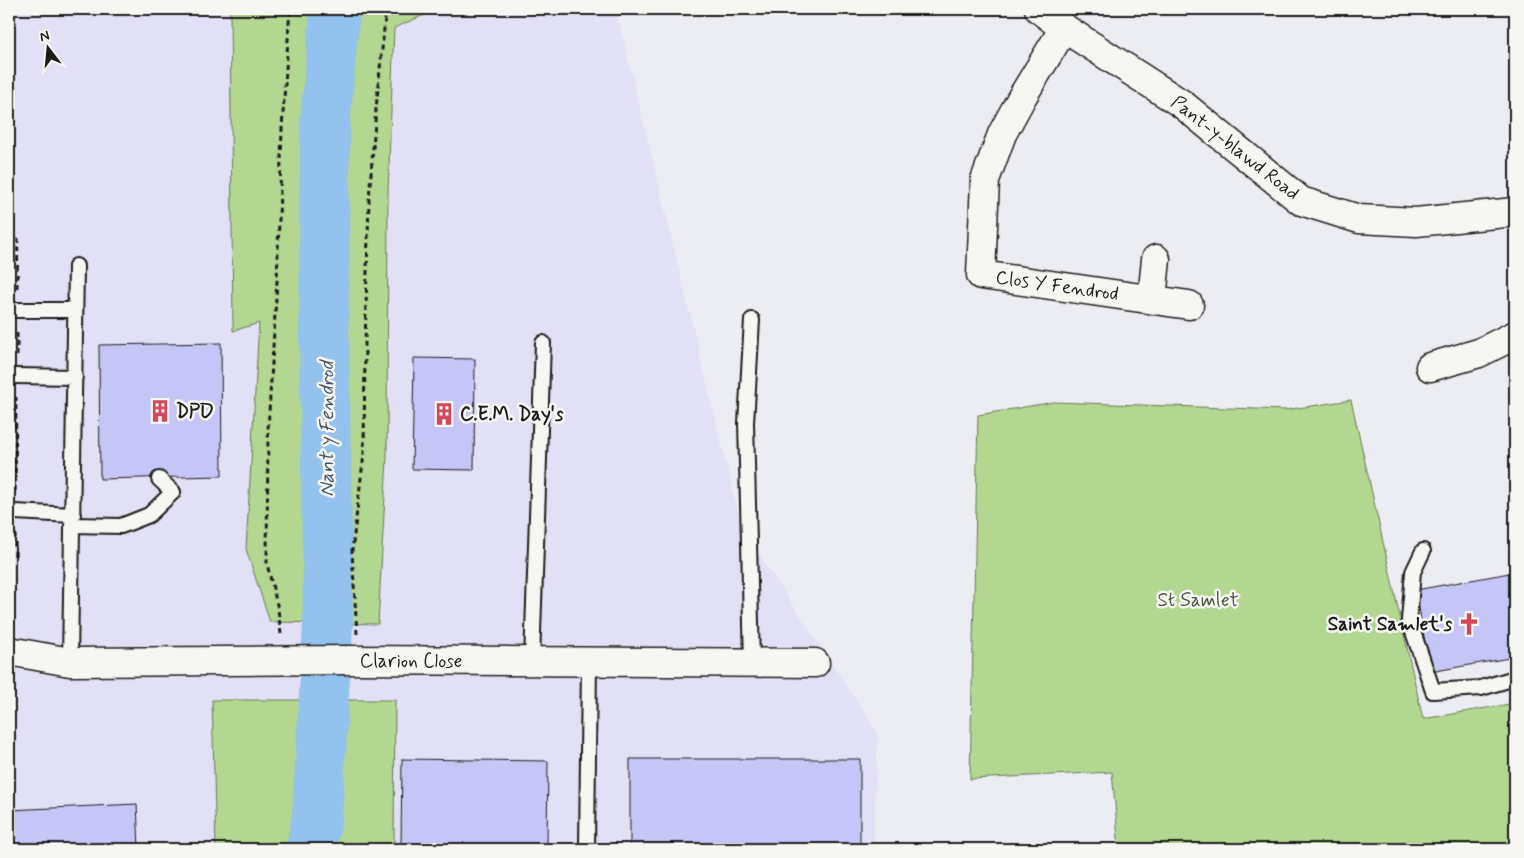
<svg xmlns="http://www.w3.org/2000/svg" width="1524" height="858" font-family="Mynerve,sans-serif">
<rect width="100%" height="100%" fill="#ececf3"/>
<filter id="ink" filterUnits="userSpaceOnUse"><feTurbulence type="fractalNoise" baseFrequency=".02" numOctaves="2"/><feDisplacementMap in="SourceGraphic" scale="10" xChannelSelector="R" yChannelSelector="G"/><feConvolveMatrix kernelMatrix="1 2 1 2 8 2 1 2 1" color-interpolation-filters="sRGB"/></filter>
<g filter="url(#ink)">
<path fill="#e1e0f4" d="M 9,9 L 230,9 L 231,35 L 359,9 L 616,9 L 742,529 L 878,733 L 873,849 L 9,849 Z"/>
<path fill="#b3d690" stroke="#687956" d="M 230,9 L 438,9 L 394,28 L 388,192 L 387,458 L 378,624 L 270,622 L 246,549 L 259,323 L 233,331 Z
M 1351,400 L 1423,719 L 1515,703 L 1515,849 L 1119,849 L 1112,772 L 970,779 L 978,415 L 1054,402 L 1285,410 Z
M 212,700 L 395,700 L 394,843 L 384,846 L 383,849 L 216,849 Z"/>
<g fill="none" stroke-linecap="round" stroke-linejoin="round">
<path stroke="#92c2ed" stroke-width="50" d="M 311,849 L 317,816 L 328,625 L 324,318 L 325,123 L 335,9"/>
</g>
<path fill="#c6c5f8" stroke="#1c1c1c" d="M 221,343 L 222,476 L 100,479 L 99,345 Z
M 414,358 L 475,359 L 474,470 L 412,469 Z
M 1515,572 L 1515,657 L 1430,672 L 1416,590 Z
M 402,759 L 548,761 L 547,847 L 401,845 Z
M 630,759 L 860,759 L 860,849 L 630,849 Z
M 137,804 L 139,849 L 9,849 L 9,810 Z"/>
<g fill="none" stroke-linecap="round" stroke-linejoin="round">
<defs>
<path id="lane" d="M 17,310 L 75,310
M 752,320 L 746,423 L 752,663
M 16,376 L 75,377
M 15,512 L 73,515
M 72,525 L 121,526 L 149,515 L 173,492 L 159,479
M 1423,551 L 1413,572 L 1409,620 L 1433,691 L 1481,688 L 1515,678
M 532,661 L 543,343
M 70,662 L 76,266
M 587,849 L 589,662"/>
<path id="street" d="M 1039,9 L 1064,28 L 1182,104 L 1301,201 L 1359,219 L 1416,222 L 1515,212
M 1064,28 L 1022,97 L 1002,134 L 985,180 L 981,275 L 1189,305
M 1152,299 L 1156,259
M 1430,367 L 1479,353 L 1515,335
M 9,651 L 70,662 L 353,660 L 815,663"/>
</defs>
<use href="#lane" stroke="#1c1c1c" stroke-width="18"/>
<use href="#street" stroke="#1c1c1c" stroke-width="31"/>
<path stroke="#1c1c1c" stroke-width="3" stroke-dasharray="5 4" stroke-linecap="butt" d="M 17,288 L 18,237
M 17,356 L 17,330
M 15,491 L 16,397
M 15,556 L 15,532
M 281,634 L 278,609 L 267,564 L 268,429 L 277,281 L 282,129 L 290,9
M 357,634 L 352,551 L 364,454 L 365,344 L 369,199 L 376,109 L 386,9"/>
<use href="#lane" stroke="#f6f6f2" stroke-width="14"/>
<use href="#street" stroke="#f6f6f2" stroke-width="28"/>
</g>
</g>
<defs>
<symbol id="building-bare" viewBox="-9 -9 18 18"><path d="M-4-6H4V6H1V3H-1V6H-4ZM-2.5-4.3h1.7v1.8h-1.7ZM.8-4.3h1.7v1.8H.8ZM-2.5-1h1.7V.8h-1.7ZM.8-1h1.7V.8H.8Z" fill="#d1495b" stroke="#f6f6f2" stroke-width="2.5" paint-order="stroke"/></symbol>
<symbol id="church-bare" viewBox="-9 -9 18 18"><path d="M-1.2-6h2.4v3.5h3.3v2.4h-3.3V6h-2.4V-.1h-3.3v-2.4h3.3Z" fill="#d1495b" stroke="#f6f6f2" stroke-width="2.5" paint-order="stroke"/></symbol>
</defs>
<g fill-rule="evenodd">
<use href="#building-bare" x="144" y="395" width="32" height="32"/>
<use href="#building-bare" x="428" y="398" width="32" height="32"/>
<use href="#church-bare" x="1453" y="608" width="32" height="32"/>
</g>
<g text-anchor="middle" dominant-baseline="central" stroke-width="5" stroke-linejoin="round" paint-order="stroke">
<g font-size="19" fill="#1c1c1c" stroke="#f6f6f2">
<text transform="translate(1235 148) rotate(38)">Pant-y-blawd Road</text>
<text transform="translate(1057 286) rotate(8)">Clos Y Fendrod</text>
<text x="411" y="661">Clarion Close</text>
</g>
<g font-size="19" font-weight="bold" fill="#1c1c1c" stroke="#f6f6f2" text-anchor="start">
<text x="176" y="411">DPD</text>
<text x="460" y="414">C.E.M. Day's</text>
<text x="1452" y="624" text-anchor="end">Saint Samlet's</text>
</g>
<g font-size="19" fill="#49543f" stroke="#f6f6f2">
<text x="1198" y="600">St Samlet</text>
</g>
<g font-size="20" font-style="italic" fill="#455665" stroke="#f6f6f2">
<text transform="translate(327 429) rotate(-90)">Nant y Fendrod</text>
</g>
</g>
<rect width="1524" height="858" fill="none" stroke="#f6f6f2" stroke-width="30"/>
<rect x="15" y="15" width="1494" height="828" fill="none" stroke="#1c1c1c" stroke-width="2" filter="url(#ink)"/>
<g transform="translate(48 48) rotate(344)" stroke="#f6f6f2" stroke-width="4" paint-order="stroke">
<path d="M0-4L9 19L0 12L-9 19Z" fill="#1c1c1c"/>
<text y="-8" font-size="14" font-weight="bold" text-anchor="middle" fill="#1c1c1c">N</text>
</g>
</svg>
